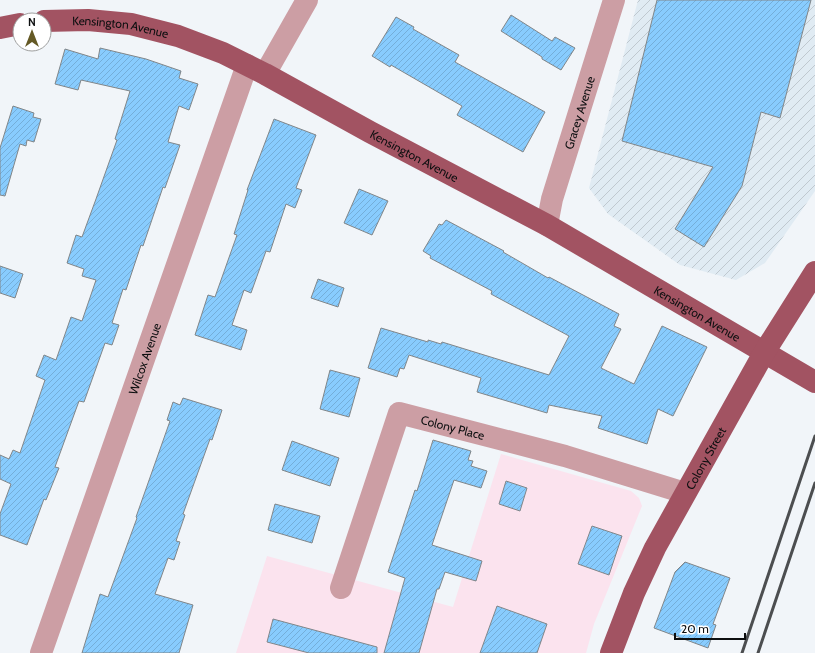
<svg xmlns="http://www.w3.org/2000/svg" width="815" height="653" font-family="Cabin,sans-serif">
<defs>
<pattern id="industrial-furrows" width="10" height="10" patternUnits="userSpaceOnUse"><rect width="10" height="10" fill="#e0ebf3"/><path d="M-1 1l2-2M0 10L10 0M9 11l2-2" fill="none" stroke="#bfc8cf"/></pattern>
<pattern id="building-hatch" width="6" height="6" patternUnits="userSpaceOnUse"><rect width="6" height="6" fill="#88ccfe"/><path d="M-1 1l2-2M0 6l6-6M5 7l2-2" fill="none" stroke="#74aed9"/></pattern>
</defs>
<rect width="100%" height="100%" fill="#f1f5f9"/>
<path fill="#fbe3ee" d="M 501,454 L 631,491 L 639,498 L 642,506 L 594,624 L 586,653 L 236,653 L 267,556 L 453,607 Z"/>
<path fill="url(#industrial-furrows)" d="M 638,0 L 815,0 L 815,191 L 765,263 L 736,280 L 680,265 L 608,214 L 589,188 Z"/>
<path fill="url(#building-hatch)" stroke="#818689" d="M 657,0 L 811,0 L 780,118 L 761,112 L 742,186 L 704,247 L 675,229 L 713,167 L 622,141 Z
M 511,15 L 552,41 L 555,37 L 575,48 L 561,70 L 542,59 L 542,57 L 501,31 Z
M 396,17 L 414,27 L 413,29 L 459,55 L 455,62 L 545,112 L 523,152 L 457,115 L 462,106 L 391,65 L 390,67 L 372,56 Z
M 100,48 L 146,59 L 181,71 L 179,78 L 198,84 L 189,110 L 179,106 L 168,142 L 180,145 L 165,188 L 163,187 L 143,246 L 141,245 L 126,290 L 123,289 L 112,323 L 119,325 L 112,345 L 105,343 L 84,402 L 79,401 L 55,467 L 59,468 L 46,500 L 44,499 L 27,545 L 0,535 L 0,514 L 11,484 L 0,479 L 0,455 L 9,459 L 13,450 L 20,453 L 45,380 L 36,376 L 44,355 L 56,360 L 71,317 L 82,321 L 96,280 L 82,276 L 84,269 L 67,263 L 76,235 L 82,237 L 96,199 L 117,140 L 115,139 L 130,91 L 81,80 L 78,90 L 55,84 L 65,49 L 98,59 Z
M 13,106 L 34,113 L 33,117 L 41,119 L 34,142 L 27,140 L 26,146 L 20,144 L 5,196 L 0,195 L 0,148 Z
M 274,119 L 316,135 L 296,188 L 302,190 L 295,208 L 286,204 L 270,252 L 266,251 L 251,293 L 244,290 L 232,325 L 247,330 L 241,350 L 195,335 L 208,295 L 215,297 L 237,235 L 234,234 L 248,190 L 247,190 Z
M 359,189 L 388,201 L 372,235 L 344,223 Z
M 446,220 L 504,251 L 503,252 L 548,278 L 549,277 L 619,314 L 614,326 L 621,329 L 601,368 L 634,384 L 662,326 L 707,347 L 673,416 L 658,409 L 647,444 L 598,428 L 602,416 L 549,405 L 547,413 L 477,392 L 481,378 L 409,355 L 404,369 L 400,368 L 397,377 L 368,368 L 381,328 L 428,342 L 428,340 L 441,344 L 442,342 L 549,375 L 569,336 L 491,294 L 492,291 L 430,258 L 431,256 L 423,251 L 439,224 L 442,225 Z
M 0,266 L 23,274 L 15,298 L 0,293 Z
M 318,279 L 344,288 L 338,307 L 311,298 Z
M 330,370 L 360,378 L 349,417 L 320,409 Z
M 183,398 L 222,410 L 212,440 L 210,439 L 183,514 L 185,515 L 176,541 L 180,542 L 174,560 L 168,558 L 155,594 L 193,605 L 179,653 L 82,653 L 100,594 L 108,597 L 137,518 L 136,517 L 170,421 L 167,420 L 173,402 L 180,405 Z
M 433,440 L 471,451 L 468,460 L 473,461 L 471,466 L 487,471 L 481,488 L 454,480 L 432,545 L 482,561 L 476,581 L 445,572 L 439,589 L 437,589 L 419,653 L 384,653 L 405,578 L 388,572 L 415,490 L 417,491 Z
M 292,441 L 339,458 L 330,486 L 282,470 Z
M 506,481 L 527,488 L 520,511 L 499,504 Z
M 275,504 L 320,516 L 312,543 L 268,530 Z
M 592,526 L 622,536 L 609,575 L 578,564 Z
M 685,562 L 730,578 L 713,624 L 716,625 L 708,648 L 654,628 L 675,572 Z
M 497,606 L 547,624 L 537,653 L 480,653 Z
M 273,619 L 377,647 L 377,653 L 309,653 L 267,642 Z"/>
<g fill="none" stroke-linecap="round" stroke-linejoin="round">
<g stroke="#cc9ea4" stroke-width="22">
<path d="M 265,74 L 307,0"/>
<path id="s1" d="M 547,225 L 552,199 L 614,0"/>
<path id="s2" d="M 341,588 L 399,413 L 565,456 L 685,493"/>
<path id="s3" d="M 41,653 L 247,65"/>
</g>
<g stroke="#a25362" stroke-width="22">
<path id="s4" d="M 44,21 L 88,20 L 131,24 L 178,36 L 223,53 L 265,74 L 370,132 L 547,225 L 815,382"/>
<path d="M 0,28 L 20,24"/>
<path id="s5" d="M 611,653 L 634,593 L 655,548 L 765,351 L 815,272"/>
</g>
<path stroke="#4c4e50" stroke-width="3" d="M 742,653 L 815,436
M 758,653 L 815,483"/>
</g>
<g text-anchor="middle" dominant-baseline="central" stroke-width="3" stroke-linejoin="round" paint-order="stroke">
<g font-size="12" fill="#0d0f10" stroke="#fff">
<text stroke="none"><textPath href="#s4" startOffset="77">Kensington Avenue</textPath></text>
<text stroke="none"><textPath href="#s1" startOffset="117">Gracey Avenue</textPath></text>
<text stroke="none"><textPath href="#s4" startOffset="401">Kensington Avenue</textPath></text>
<text stroke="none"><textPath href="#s4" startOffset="725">Kensington Avenue</textPath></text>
<text stroke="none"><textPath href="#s3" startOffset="312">Wilcox Avenue</textPath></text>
<text stroke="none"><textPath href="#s2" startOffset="240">Colony Place</textPath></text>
<text stroke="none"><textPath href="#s5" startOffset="217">Colony Street</textPath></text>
</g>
</g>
<g transform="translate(32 32)"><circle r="19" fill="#ffffff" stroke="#9e9f9f"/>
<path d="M0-3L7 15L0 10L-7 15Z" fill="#645925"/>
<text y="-6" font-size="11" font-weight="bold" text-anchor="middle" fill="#0d0f10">N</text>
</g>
<path d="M675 633v6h70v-6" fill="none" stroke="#0d0f10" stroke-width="2"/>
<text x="681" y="633" font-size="12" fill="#0d0f10" stroke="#ffffff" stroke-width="3" paint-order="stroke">20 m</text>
</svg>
